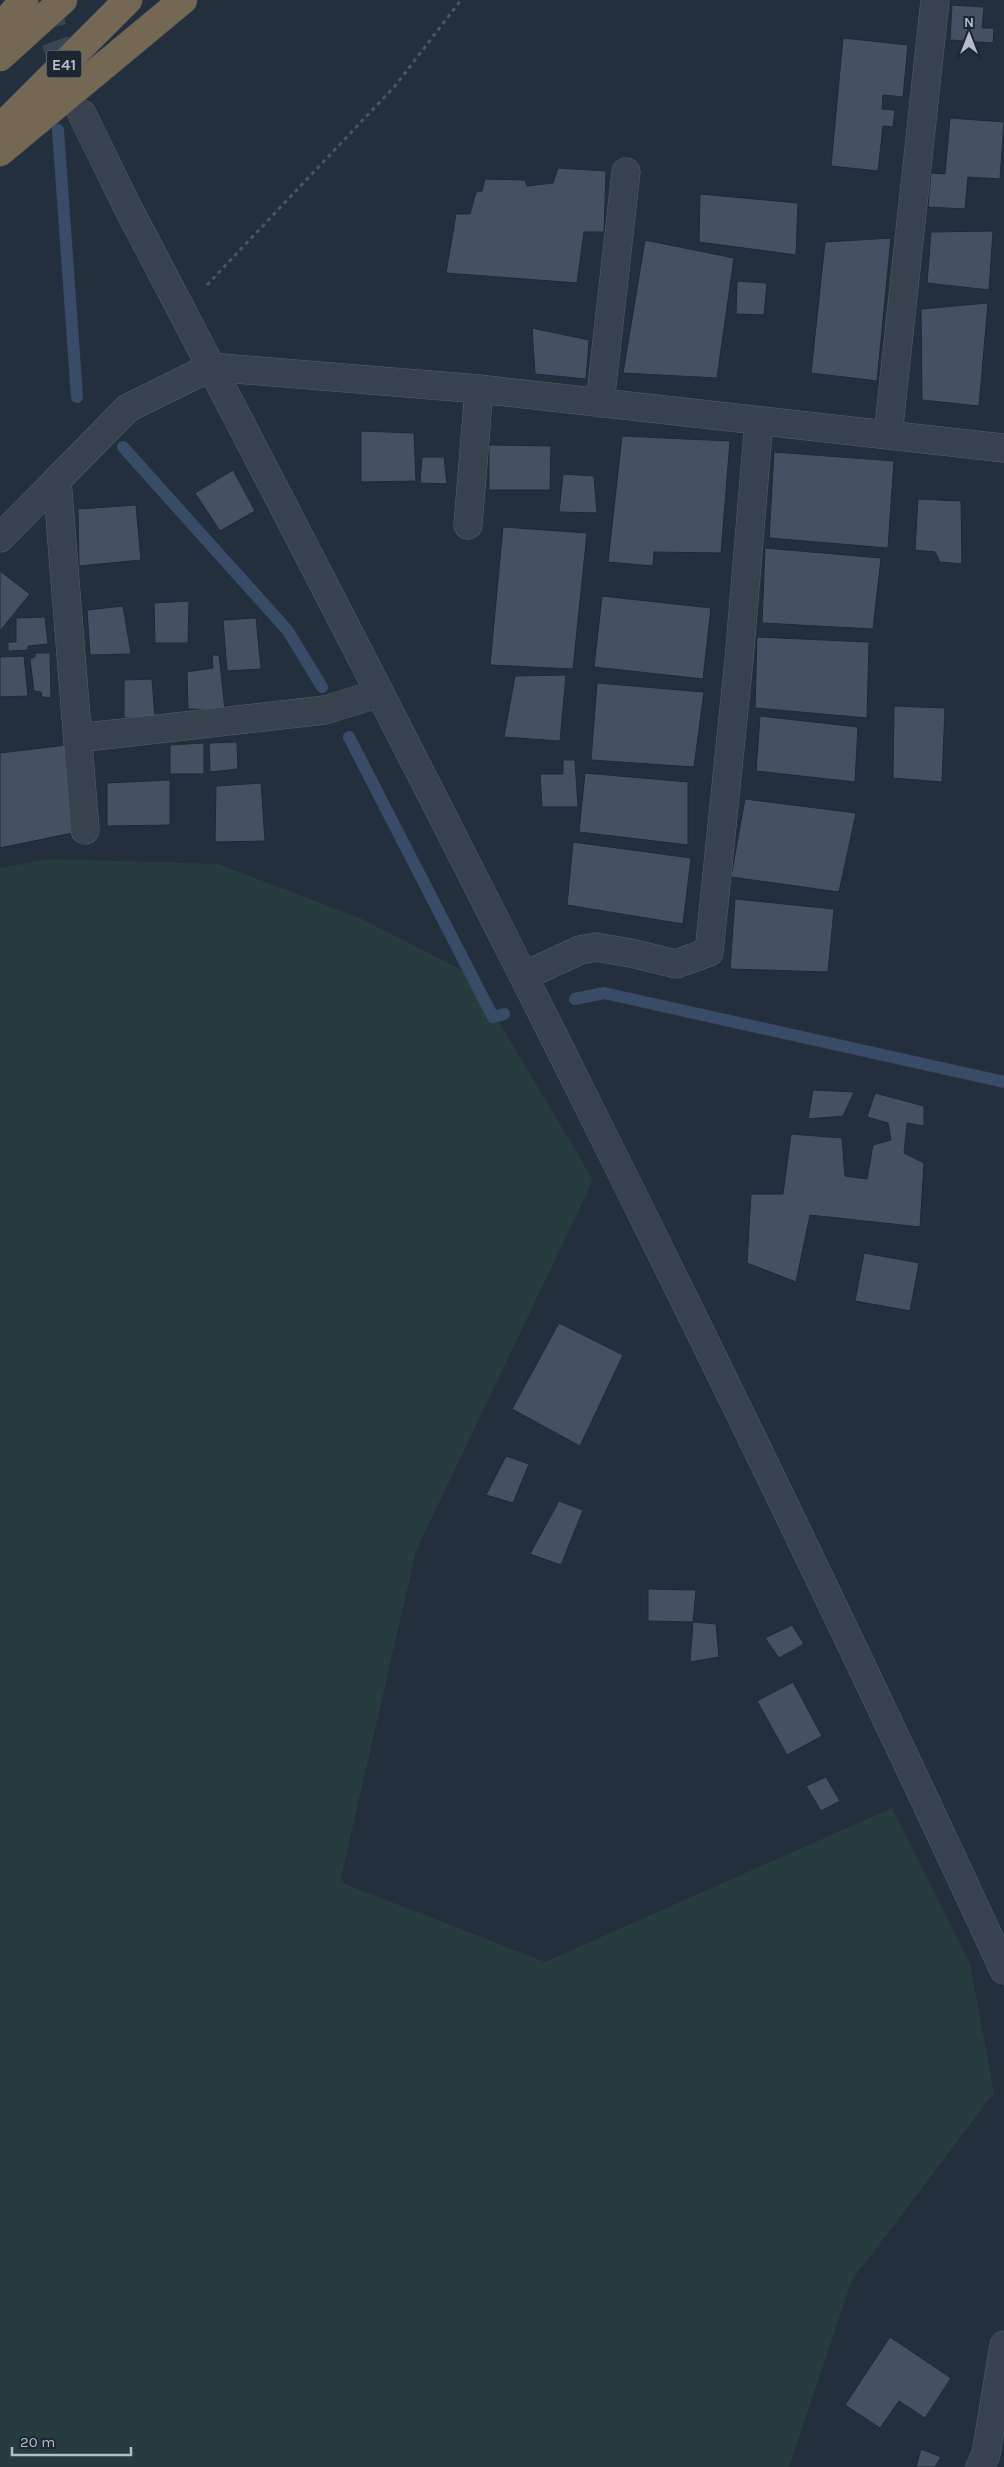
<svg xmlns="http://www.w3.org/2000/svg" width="1004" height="2467" font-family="Karla,sans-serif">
<rect width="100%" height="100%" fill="#242f3e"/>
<path fill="#263c3f" d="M 49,859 L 218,864 L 360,918 L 471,975 L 593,1180 L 416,1551 L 340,1882 L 545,1962 L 892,1808 L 970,1964 L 994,2093 L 852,2280 L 789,2467 L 0,2467 L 0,868 Z"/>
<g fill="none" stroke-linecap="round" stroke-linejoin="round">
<path stroke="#394c67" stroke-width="12" d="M 58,130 L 77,397
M 123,447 L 288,631 L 322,687
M 349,737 L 493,1017 L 504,1014
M 575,999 L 604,993 L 1004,1082"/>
</g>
<path fill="#455162" stroke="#1f2835" d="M 952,5 L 984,7 L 982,28 L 994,28 L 993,43 L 950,40 Z
M 843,38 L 908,45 L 903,97 L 883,95 L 882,109 L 895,110 L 893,127 L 883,126 L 878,171 L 831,166 Z
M 950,118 L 1004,122 L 1000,179 L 968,177 L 965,209 L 928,207 L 931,173 L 945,174 Z
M 558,168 L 606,171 L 604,232 L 584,232 L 577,283 L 446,273 L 456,214 L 470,214 L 476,192 L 482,191 L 485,179 L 525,180 L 527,186 L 553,183 Z
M 700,194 L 798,203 L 796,255 L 699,242 Z
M 993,231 L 989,290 L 927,283 L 931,232 Z
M 891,238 L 877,381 L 811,373 L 825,242 Z
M 645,240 L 734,258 L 717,378 L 623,373 Z
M 737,281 L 767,283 L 764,315 L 736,314 Z
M 988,303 L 979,406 L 922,400 L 921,309 Z
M 532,328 L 589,340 L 586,379 L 535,374 Z
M 361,431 L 414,433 L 416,481 L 361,482 Z
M 622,436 L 730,441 L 721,553 L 654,552 L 653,566 L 608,562 Z
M 489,445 L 551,446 L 550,490 L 489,490 Z
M 774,452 L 894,461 L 888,548 L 769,538 Z
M 422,457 L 444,457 L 447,484 L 420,483 Z
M 233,470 L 255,511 L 220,531 L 195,493 Z
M 563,474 L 594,476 L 597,513 L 559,512 Z
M 918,499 L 961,501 L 962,564 L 940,562 L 935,552 L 915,550 Z
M 136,505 L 141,560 L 79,566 L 78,509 Z
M 503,527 L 587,533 L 573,669 L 490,665 Z
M 765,548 L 881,558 L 873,629 L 762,623 Z
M 0,571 L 30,594 L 0,631 Z
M 602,596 L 711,608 L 703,679 L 594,667 Z
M 189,601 L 188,643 L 155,643 L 154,603 Z
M 123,606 L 131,654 L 90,655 L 87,610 Z
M 45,617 L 48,644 L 28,646 L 28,650 L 8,651 L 8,642 L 16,642 L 16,618 Z
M 256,618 L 261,669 L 227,671 L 223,620 Z
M 757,637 L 869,642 L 867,718 L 755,708 Z
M 35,653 L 50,653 L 51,698 L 42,697 L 41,692 L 34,691 L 30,659 L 35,657 Z
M 212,655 L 219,655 L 225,710 L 188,709 L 187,672 L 213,668 Z
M 24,656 L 28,696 L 0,697 L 0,657 Z
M 566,675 L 560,741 L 504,737 L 515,676 Z
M 152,679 L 155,717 L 124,718 L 124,680 Z
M 597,683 L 704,692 L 694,767 L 591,760 Z
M 894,706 L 945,708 L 942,782 L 893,778 Z
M 760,716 L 858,727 L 855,782 L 756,771 Z
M 237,742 L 238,769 L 210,772 L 209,743 Z
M 204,743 L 204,774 L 170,774 L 170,745 Z
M 67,745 L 72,833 L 0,848 L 0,753 Z
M 563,760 L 575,760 L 578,807 L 542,807 L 540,774 L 563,774 Z
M 585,773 L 688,782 L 688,845 L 579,832 Z
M 170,780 L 170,825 L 107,826 L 107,783 Z
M 261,783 L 265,841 L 215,842 L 216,786 Z
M 745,799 L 856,813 L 839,892 L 731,877 Z
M 573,842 L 691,858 L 683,924 L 567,905 Z
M 735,899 L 834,909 L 828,972 L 730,969 Z
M 813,1090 L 854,1092 L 843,1116 L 808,1119 Z
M 875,1093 L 924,1106 L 924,1126 L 907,1123 L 904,1153 L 924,1163 L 920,1227 L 810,1215 L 796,1282 L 747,1263 L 751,1194 L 783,1194 L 791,1134 L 842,1138 L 845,1176 L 867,1179 L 873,1145 L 891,1140 L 888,1123 L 867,1117 Z
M 864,1253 L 919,1263 L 910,1311 L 855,1301 Z
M 559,1323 L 623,1355 L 580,1446 L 512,1409 Z
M 506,1456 L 529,1464 L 513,1503 L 486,1495 Z
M 559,1501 L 583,1510 L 561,1565 L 530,1554 Z
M 648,1589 L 696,1590 L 693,1622 L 648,1621 Z
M 693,1622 L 716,1624 L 719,1657 L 690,1662 Z
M 792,1625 L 804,1644 L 779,1658 L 765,1638 Z
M 793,1682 L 822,1736 L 787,1755 L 757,1701 Z
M 826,1777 L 840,1801 L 821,1811 L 806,1786 Z
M 890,2337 L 951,2378 L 925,2418 L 899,2401 L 880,2428 L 845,2405 Z
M 921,2449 L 941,2457 L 935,2467 L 916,2467 Z"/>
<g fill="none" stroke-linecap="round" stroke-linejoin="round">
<path stroke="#3a4453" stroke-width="28" stroke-dasharray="28 14" stroke-linecap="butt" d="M 46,0 L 55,40 L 71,85"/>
<defs>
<path id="minor" d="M 600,403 L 626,172
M 888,435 L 935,0
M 57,480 L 85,830
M 468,525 L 479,389
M 0,538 L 128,408 L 211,367 L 479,389 L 1004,448
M 78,738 L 325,710 L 380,693
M 524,976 L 580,950 L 596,947 L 631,953 L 676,964 L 709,952 L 739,660 L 759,421"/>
<path id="tertiary" d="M 82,114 L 128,208 C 433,789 729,1374 1004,1970
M 980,2467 L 986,2454 L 1004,2345"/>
<path id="motorway" d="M 0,28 L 24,0
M 0,57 L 63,0
M 0,128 L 128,0
M 0,152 L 183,0"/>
</defs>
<use href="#minor" stroke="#565f6c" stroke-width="29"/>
<use href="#tertiary" stroke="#565f6c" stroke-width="29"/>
<use href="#motorway" stroke="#434c59" stroke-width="29"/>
<path stroke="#44595c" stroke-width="3" stroke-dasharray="4 4" stroke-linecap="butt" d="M 207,285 L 395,86 L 461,0"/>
<use href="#minor" stroke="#38414e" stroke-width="28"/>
<use href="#tertiary" stroke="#38414e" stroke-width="28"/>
<use href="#motorway" stroke="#746855" stroke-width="28"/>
</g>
<g text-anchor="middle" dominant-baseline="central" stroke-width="4" stroke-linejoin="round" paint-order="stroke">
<rect fill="#1d2633" stroke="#878f9c" stroke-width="1" x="46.5" y="50.5" width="35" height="27" rx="4"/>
<g font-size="16" font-weight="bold" fill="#b4bcc9">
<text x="64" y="64">E41</text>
</g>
</g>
<g transform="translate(969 35)" stroke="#1d2633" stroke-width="4" paint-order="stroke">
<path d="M0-4L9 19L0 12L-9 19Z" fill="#b4bcc9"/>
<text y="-8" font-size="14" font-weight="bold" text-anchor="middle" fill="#b4bcc9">N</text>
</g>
<path d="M12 2447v8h119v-8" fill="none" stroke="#b4bcc9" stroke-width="2.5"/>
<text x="20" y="2447" font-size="15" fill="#b4bcc9" stroke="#1d2633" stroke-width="4" paint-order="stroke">20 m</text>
</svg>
